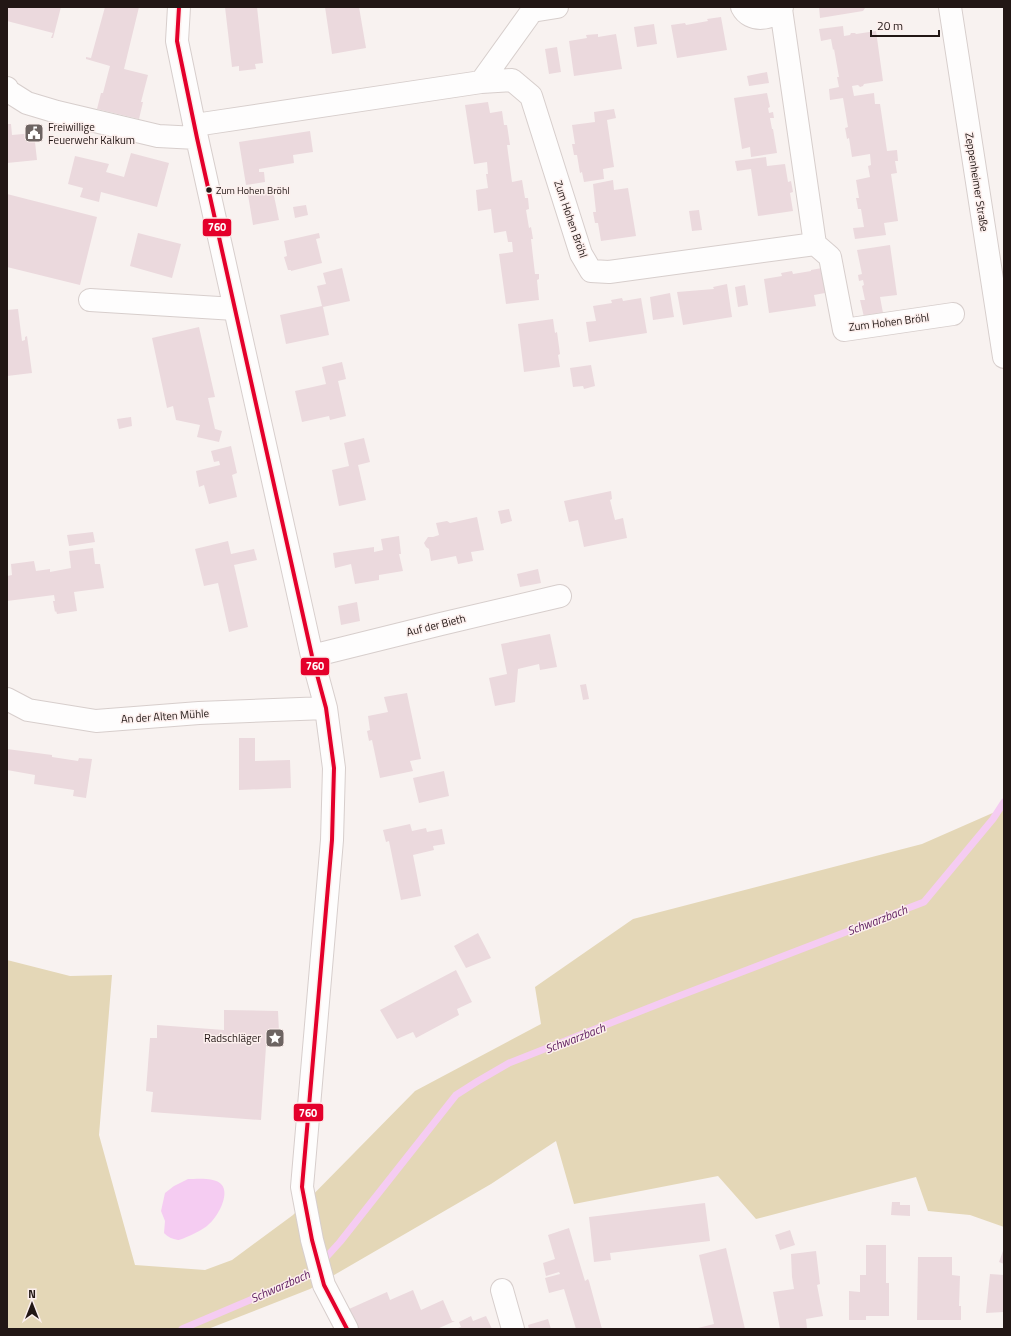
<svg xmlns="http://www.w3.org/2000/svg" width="1011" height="1336" font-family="'Titillium Web',sans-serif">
<rect width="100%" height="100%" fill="#f8f2f0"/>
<path fill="#e4d7b7" d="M 1004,808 L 1004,1227 L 970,1215 L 928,1211 L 916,1177 L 756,1219 L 718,1176 L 574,1204 L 556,1141 L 491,1184 L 310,1289 L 208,1329 L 7,1329 L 7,960 L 70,976 L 112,975 L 99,1135 L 135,1265 L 205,1270 L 232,1260 L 293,1215 L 415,1091 L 541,1024 L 535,987 L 633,919 L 922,844 Z"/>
<path fill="#f5ccf2" d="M 188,1179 C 197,1179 214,1177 221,1184 C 231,1194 217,1218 208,1225 C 205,1229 182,1240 178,1240 C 172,1239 168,1237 164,1233 L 165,1221 L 161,1211 L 165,1193 L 174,1186 Z"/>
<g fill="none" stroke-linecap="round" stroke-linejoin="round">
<path stroke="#f5ccf2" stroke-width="7" d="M 182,1329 L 311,1274 L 340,1242 L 456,1095 L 478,1081 L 509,1063 L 679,996 L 924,902 L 993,819 L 1004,802"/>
</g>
<path fill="#ebd9dd" d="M 7,7 L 61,7 L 53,38 L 51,38 L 53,33 L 7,21 Z
M 105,7 L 139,7 L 124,69 L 148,75 L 141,102 L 143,102 L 139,119 L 97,109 L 101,93 L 103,93 L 110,66 L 86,59 L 86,57 L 91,58 Z
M 225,7 L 257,7 L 263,63 L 255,64 L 256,69 L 239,71 L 239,66 L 232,67 Z
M 325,7 L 359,7 L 366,48 L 332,54 Z
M 819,7 L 864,7 L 865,8 L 863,11 L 820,18 Z
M 721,17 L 727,50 L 677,58 L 671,25 L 685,23 L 686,25 L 708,21 L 707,19 Z
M 654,24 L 657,44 L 637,47 L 634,27 Z
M 843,26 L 844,36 L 850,35 L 851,33 L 855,33 L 856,34 L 876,31 L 883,81 L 864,84 L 863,86 L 860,87 L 858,85 L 852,86 L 854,96 L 874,93 L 875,104 L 880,104 L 887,151 L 897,150 L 898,161 L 895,161 L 897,173 L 891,174 L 898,221 L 884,223 L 886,235 L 855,239 L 853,228 L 864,227 L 861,209 L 858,209 L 857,203 L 856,198 L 859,198 L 856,180 L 870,177 L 868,166 L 871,165 L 870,154 L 852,157 L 849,138 L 847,139 L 846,133 L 845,128 L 848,127 L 843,98 L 830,100 L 829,89 L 839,87 L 837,77 L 839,77 L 834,49 L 833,50 L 831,39 L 821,41 L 819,29 Z
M 598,34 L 598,37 L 616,34 L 622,69 L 574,76 L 569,41 L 587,38 L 586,35 Z
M 557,47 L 561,72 L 549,74 L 545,49 Z
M 767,72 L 769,83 L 749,86 L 747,76 Z
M 767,93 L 770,107 L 768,108 L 769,113 L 773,112 L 774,118 L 770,118 L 772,129 L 773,129 L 777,153 L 751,157 L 750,147 L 742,149 L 734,98 Z
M 488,102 L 490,113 L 502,111 L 504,125 L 507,125 L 510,145 L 507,145 L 512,182 L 522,180 L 525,198 L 528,198 L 529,209 L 526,210 L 529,228 L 531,227 L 533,239 L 531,239 L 535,274 L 539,274 L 539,279 L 537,280 L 539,300 L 506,304 L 499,254 L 513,252 L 512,242 L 508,242 L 506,231 L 494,233 L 491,209 L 478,211 L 476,190 L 488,188 L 486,174 L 488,174 L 487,162 L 474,164 L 465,105 Z
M 614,109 L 616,118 L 607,120 L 614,167 L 603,169 L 604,179 L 584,182 L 582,172 L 580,173 L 577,155 L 574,155 L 572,144 L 575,144 L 572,125 L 595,122 L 594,112 Z
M 7,124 L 11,124 L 12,135 L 34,133 L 37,160 L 7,163 Z
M 310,131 L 313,152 L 293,155 L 294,163 L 259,169 L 259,172 L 264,172 L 265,182 L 246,185 L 239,142 Z
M 131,153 L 169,163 L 157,207 L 101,192 L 99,202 L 80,197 L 83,188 L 68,184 L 75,156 L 109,164 L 106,172 L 124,177 Z
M 766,157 L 767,166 L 785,164 L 788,182 L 791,181 L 793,192 L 790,193 L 793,211 L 758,216 L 751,169 L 737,171 L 735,161 Z
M 613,180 L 614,190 L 628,188 L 636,236 L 601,241 L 598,223 L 595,223 L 593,212 L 596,212 L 593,184 Z
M 273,191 L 279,220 L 253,225 L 248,195 Z
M 7,194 L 97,217 L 80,285 L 7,267 Z
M 306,205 L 308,215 L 295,218 L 293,207 Z
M 699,210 L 702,230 L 692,231 L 689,211 Z
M 138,233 L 181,244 L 172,278 L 130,266 Z
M 319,233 L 320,238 L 316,239 L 322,263 L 291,271 L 291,270 L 288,270 L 284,257 L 287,256 L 284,241 Z
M 890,245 L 897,295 L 880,297 L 883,313 L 864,317 L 860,300 L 865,300 L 862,286 L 864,285 L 863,280 L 859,281 L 858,275 L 862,274 L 857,250 Z
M 342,268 L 350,301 L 323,307 L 329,335 L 286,344 L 280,315 L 322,306 L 317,286 L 326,284 L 323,273 Z
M 822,268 L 825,293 L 814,295 L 816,306 L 769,313 L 764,279 L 782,276 L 781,273 L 792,271 L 793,274 L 811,271 L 811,270 Z
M 727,284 L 732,317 L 683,325 L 677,292 L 714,289 L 713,287 Z
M 745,285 L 748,305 L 738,307 L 735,287 Z
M 670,293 L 674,317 L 653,320 L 650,297 Z
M 622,298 L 623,301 L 641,298 L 647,333 L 589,342 L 586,322 L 596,321 L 593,306 L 612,303 L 611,300 Z
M 18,309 L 22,341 L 25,340 L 25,337 L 27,336 L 32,373 L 7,376 L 7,310 Z
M 553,319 L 555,333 L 557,332 L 560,354 L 558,355 L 560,367 L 524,372 L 518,324 Z
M 199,327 L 215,397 L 208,398 L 215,429 L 222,431 L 219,442 L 197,437 L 200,425 L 176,420 L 173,406 L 167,408 L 152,338 Z
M 342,362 L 346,379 L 338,381 L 346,416 L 330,420 L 329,416 L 302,422 L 295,391 L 326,384 L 322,367 Z
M 591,365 L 595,386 L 584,389 L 583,386 L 573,387 L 570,368 Z
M 131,417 L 132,426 L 119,429 L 117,419 Z
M 364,438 L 370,462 L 358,465 L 366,500 L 339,506 L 332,470 L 349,466 L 344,443 Z
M 231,446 L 237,473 L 232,475 L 237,497 L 209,504 L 204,485 L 199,487 L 196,471 L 220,465 L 219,461 L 214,462 L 211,451 Z
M 611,491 L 612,499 L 610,500 L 615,520 L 623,518 L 627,538 L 584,547 L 578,520 L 569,522 L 564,501 Z
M 509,509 L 512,521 L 501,524 L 498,511 Z
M 477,517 L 484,550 L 471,552 L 473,561 L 458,564 L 456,556 L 431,561 L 429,549 L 426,547 L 424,543 L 428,537 L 433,537 L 439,535 L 436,523 L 447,521 L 450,523 Z
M 93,532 L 95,542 L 69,546 L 67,535 Z
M 399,536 L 401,554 L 399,554 L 403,571 L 379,575 L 379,580 L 355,584 L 351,564 L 335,568 L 333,553 L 374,547 L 374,552 L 383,550 L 381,539 Z
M 228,541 L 231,554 L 254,549 L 257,560 L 234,565 L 248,627 L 229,632 L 218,583 L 204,586 L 195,549 Z
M 93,548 L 95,564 L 100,564 L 104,588 L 74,592 L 77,611 L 57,614 L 56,611 L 55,612 L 53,601 L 55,601 L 54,595 L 7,601 L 7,576 L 12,575 L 11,564 L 34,561 L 36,571 L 50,569 L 50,572 L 71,568 L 69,551 Z
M 538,569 L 541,583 L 520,587 L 517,574 Z
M 357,602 L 360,621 L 341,625 L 338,606 Z
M 550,634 L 557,667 L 540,670 L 539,664 L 518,669 L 515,702 L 495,706 L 489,678 L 507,674 L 501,644 Z
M 586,684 L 589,699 L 583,700 L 580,685 Z
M 407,693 L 421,759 L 410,761 L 413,771 L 380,778 L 372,740 L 369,741 L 367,731 L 370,730 L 368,716 L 388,712 L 384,697 Z
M 239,738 L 255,738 L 255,761 L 290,760 L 291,788 L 239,790 Z
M 7,749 L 52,755 L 52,757 L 78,761 L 79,758 L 92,759 L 86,798 L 73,796 L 74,790 L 34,784 L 35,775 L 7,770 Z
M 444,771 L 449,796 L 419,803 L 413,778 Z
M 410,824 L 412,831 L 426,828 L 427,832 L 442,829 L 445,844 L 433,846 L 434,850 L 413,855 L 421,896 L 401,900 L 389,841 L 386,842 L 383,830 Z
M 478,933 L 491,958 L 466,968 L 454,946 Z
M 456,970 L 472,1002 L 457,1009 L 459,1015 L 416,1038 L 413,1032 L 397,1039 L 380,1010 Z
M 224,1010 L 278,1011 L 279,1032 L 267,1032 L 261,1120 L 151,1112 L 153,1092 L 146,1091 L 150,1038 L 157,1038 L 157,1025 L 224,1030 Z
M 892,1202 L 900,1202 L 900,1205 L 910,1205 L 910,1216 L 891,1215 Z
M 705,1203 L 710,1241 L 610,1253 L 611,1260 L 594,1262 L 589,1217 Z
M 569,1228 L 585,1281 L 588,1279 L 589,1281 L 602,1329 L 576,1329 L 564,1289 L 549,1293 L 545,1278 L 560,1274 L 559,1272 L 546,1276 L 543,1263 L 555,1259 L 548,1235 Z
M 790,1230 L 795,1245 L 780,1250 L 775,1235 Z
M 866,1245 L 886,1245 L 886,1283 L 889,1283 L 889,1316 L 866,1316 L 866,1320 L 849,1320 L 849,1291 L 860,1292 L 860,1275 L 866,1275 Z
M 726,1248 L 745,1329 L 694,1329 L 714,1324 L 699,1255 Z
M 1004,1248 L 1004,1264 L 999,1262 Z
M 816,1251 L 820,1284 L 817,1285 L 823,1316 L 806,1319 L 807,1328 L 780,1329 L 773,1292 L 794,1289 L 792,1277 L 791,1254 Z
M 918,1257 L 952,1257 L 952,1275 L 960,1276 L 959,1306 L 961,1306 L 961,1320 L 917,1320 Z
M 990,1274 L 1004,1275 L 1004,1312 L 986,1313 Z
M 413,1290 L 421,1310 L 443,1300 L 452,1321 L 455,1321 L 437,1329 L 358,1329 L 349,1309 L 387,1292 L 390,1300 Z
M 471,1316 L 473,1321 L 486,1316 L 492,1329 L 455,1329 L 461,1327 L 459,1322 Z
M 548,1319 L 551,1329 L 529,1329 L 528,1325 Z"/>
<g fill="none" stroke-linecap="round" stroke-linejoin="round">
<defs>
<path id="minor" d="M 179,7 L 177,41 L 197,138 L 312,656 L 326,708 L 334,768 L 332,840 L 302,1187 L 312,1240 L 324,1285 L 347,1329
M 742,7 C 750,23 773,20 782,7
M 950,7 L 1004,357
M 781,9 L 815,244 L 830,257 L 844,330 L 953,314
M 481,82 L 532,11 L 557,7
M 7,88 L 8,91 L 27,103 L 57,112 L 158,136 L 197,138
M 195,125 L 481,82 L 512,80 L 531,96 L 581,254 L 591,271 L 609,272 L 815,244
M 90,300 L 235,309
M 312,656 L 441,624 L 560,596
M 7,699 L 28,710 L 96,721 L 199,713 L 326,708
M 502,1290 L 513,1329"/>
</defs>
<use href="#minor" stroke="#d7cecc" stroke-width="24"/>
<use href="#minor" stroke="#fefdfd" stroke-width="22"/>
<defs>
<path id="bus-1" d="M 179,7 L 177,41 L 197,138 L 312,656 L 326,708 L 334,768 L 332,840 L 302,1187 L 312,1240 L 324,1285 L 347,1329"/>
</defs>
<use href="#bus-1" stroke="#fcefed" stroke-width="7"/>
<use href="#bus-1" stroke="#e4002b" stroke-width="4"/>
</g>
<defs>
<symbol id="civic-square" viewBox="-11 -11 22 22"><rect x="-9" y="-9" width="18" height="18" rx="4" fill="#6d6462" stroke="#fcefed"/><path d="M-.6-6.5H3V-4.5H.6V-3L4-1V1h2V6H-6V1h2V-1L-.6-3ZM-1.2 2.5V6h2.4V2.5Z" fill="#fff"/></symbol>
<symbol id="sight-square" viewBox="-11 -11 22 22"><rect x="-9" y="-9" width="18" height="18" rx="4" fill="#6d6462" stroke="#fcefed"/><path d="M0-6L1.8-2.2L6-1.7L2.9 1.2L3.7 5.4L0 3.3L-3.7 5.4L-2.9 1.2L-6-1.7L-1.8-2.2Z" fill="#fff"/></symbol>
</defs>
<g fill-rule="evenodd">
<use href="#civic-square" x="23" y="122" width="22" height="22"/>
<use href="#sight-square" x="264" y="1027" width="22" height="22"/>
</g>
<circle fill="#221715" stroke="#fcefed" stroke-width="1.5" cx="209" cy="190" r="3.5"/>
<g text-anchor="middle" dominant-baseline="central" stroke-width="3" stroke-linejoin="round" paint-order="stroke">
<g font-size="10" fill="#221715" stroke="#fcefed" text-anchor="start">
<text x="216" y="190">Zum Hohen Bröhl</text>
</g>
<g font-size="11" fill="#221715" stroke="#fcefed" text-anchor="start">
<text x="48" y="127">Freiwillige<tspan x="48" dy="13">Feuerwehr Kalkum</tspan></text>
<text x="261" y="1038" text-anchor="end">Radschläger</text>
</g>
<g font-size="11" fill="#221715" stroke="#fcefed">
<text transform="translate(977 182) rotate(81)">Zeppenheimer Straße</text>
<text transform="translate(571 219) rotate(71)">Zum Hohen Bröhl</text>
<text transform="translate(889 322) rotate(-7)">Zum Hohen Bröhl</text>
<text transform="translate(436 625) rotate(-14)">Auf der Bieth</text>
<text transform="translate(165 716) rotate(-4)">An der Alten Mühle</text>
</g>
<g font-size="12" font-style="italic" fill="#612062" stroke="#fcefed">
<text transform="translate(877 920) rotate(-21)">Schwarzbach</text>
<text transform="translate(575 1038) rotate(-21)">Schwarzbach</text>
<text transform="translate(280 1286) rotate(-24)">Schwarzbach</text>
</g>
</g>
<g stroke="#fcefed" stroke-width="1.5">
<rect x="202" y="218" width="30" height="19" rx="4" fill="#e4002b"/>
<rect x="300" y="657" width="30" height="19" rx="4" fill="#e4002b"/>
<rect x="293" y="1103" width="31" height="19" rx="4" fill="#e4002b"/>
</g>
<g font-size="11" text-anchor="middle" font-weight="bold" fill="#fff">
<text x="217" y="231">760</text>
<text x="315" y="670">760</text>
<text x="308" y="1117">760</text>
</g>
<rect width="1011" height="1336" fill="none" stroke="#221715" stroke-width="16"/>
<g transform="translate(32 1304)" stroke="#fcefed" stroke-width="3" paint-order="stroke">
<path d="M0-3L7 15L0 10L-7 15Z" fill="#221715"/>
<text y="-6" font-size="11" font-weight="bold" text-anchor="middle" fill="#221715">N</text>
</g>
<path d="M871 30v6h68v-6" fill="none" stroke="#221715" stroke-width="2"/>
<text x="877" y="30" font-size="12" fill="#221715" stroke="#fcefed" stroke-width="3" paint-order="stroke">20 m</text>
</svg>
